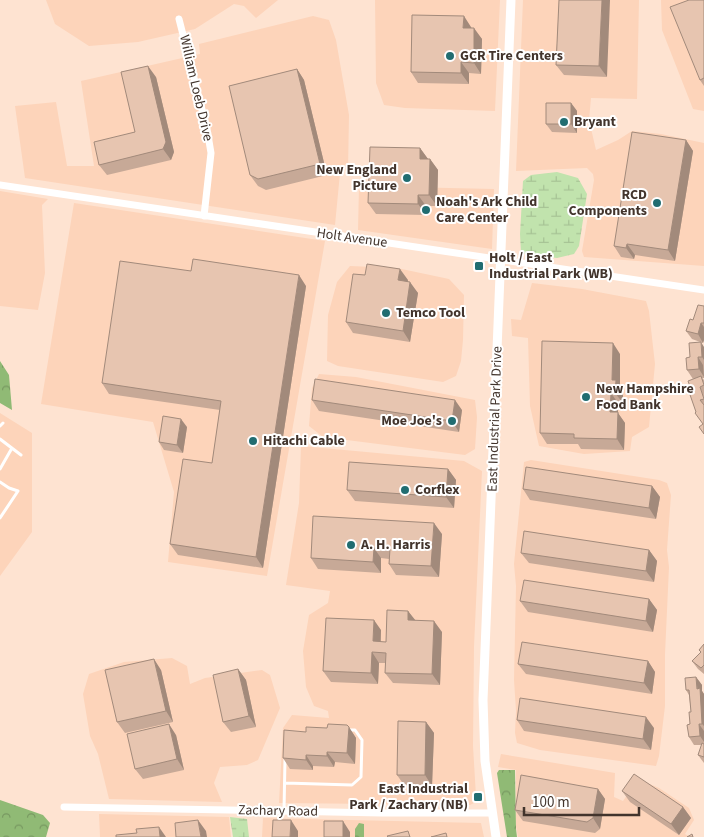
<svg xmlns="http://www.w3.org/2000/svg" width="704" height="837" font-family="'Source Sans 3',sans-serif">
<defs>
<pattern id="forest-crowns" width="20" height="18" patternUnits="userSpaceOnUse" patternTransform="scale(1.25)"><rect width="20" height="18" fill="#90ba75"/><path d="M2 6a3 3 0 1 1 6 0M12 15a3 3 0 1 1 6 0" fill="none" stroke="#779860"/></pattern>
<pattern id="wetland-marsh" width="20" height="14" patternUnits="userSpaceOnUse" patternTransform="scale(1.25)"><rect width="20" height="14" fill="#c1e3ad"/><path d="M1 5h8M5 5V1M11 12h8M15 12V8" fill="none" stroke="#a7c395"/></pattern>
</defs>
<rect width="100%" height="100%" fill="#fee3d1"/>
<path fill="#fdd4ba" d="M 46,0 L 278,0 L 256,18 L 244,6 L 234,4 L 195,29 L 138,42 L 89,46 L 55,24 Z
M 375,0 L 500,0 L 495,111 L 405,108 L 384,105 L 376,83 Z
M 523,0 L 639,0 L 637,99 L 591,98 L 589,120 L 596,150 L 618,140 L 632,131 L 661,134 L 704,143 L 704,266 L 584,257 L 582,251 L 594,180 L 593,174 L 587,168 L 516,171 Z
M 661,0 L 704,0 L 704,111 L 693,109 L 662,30 Z
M 313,16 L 329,20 L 336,40 L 349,115 L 348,170 L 340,173 L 335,225 L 25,178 L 15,106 L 56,102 L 67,166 L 94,166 L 81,81 L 200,54 L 199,44 Z
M 359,186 L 494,189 L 492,249 L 358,230 Z
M 0,191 L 48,199 L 42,205 L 45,273 L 38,310 L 0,306 Z
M 74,203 L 325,241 L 267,576 L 168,562 L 174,492 L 153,422 L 41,404 Z
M 350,266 L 397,268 L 449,279 L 464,295 L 463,340 L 461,361 L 456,376 L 443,382 L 338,366 L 327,361 L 328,315 L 337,282 Z
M 532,283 L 582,289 L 646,301 L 649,311 L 655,364 L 649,427 L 632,437 L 630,451 L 584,454 L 539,446 L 530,406 L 528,338 L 512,336 L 511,319 L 521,320 Z
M 319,374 L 356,377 L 475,400 L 477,417 L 475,449 L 465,455 L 323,437 L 309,426 L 312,388 Z
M 0,413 L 32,433 L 32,532 L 0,576 Z
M 301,446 L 464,461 L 482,471 L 474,647 L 473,746 L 476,796 L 474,803 L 470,805 L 279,803 L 283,728 L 292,715 L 329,718 L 328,711 L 314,706 L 306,687 L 303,651 L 309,615 L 328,603 L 330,591 L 286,585 L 299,503 Z
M 531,460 L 659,480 L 667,483 L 671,495 L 667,550 L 669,567 L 665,654 L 665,706 L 659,756 L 656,766 L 540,750 L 517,743 L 515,733 L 516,711 L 514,680 L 516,586 L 514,564 L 524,462 Z
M 172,658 L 187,666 L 190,684 L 205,678 L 262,670 L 270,675 L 280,708 L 258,760 L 247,765 L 220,767 L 214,783 L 222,802 L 109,799 L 98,754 L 90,736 L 83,694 L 89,674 L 124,662 Z
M 501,754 L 615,773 L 614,797 L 623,801 L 638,779 L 659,788 L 689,808 L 694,820 L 685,834 L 690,837 L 518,837 L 516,826 L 516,770 L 498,767 Z
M 99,814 L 229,817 L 231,837 L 100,837 Z
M 263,818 L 481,823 L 484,837 L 262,837 Z"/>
<path fill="url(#forest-crowns)" d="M 0,361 L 9,375 L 12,410 L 0,403 Z
M 499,770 L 515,770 L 516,829 L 517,837 L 507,837 L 497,773 Z
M 0,800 L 43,815 L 50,823 L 46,837 L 0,837 Z
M 359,823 L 364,824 L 364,837 L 355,837 L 355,829 Z"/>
<path fill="url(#wetland-marsh)" d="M 557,172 L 578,178 L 587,194 L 579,246 L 574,254 L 557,258 L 521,253 L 520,234 L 523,181 L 531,175 Z
M 230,817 L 247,819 L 249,837 L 233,837 Z"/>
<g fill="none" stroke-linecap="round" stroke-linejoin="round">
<path stroke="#fff" stroke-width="3" d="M 0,426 L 3,423
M 0,439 L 21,455
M 0,469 L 12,448
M 0,482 L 9,488 L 18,491 L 0,518
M 285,783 L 352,785 L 361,777 L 362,740 L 355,730 L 348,730
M 284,811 L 285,759"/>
<path stroke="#fff" stroke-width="7" d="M 179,19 L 207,129 L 211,153 L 204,216
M 0,185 L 704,290
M 64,807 L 382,813 L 491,813"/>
<path stroke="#fff" stroke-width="9" d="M 496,837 L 485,761 L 483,700 L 511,0"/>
</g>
<path fill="#c7a997" d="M 559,0 L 607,77 L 564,75 L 556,65 Z
M 704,0 L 704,86 L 700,80 Z
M 471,27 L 482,39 L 481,74 L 469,73 L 469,84 L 418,83 L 411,72 Z
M 297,69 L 304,80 L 327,175 L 266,190 L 258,186 L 250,175 Z
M 156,77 L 174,152 L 171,160 L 107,175 L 99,165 L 135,132 Z
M 571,103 L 577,111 L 577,133 L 552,132 L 546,124 Z
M 686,140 L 693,151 L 675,261 L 635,255 L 634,259 L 621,257 L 614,246 Z
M 420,148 L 428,159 L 430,159 L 438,170 L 437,206 L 426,206 L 426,215 L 376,214 L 368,203 Z
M 191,271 L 306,286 L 263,568 L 178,555 L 170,544 L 212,463 L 220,410 L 109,394 L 102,383 Z
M 408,280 L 407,282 L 418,293 L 410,342 L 353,333 L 346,322 Z
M 704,306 L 704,340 L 703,343 L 692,339 L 686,331 Z
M 704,347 L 704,378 L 702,378 L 704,380 L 704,434 L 703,424 L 696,412 L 691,389 L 695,378 L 693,379 L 687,370 L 690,357 Z
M 620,354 L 620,385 L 623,391 L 623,403 L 618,403 L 618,413 L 625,423 L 624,450 L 581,449 L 578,444 L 547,444 L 540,433 Z
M 312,400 L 462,410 L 459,432 L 319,411 Z
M 187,427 L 183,453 L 164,450 L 159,442 Z
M 448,469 L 456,480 L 454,508 L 355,501 L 347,490 Z
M 652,486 L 660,497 L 656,519 L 530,500 L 523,489 Z
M 442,534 L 439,577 L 396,575 L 389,564 L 389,559 L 381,558 L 381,573 L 318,569 L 311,558 Z
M 649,550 L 657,561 L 654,582 L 529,563 L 521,553 Z
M 649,599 L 657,610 L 653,632 L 528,612 L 520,601 Z
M 408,611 L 415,621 L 442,632 L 440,685 L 393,683 L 385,673 L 386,663 L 379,663 L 378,684 L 331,682 L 323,671 L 381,630 L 381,642 L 386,642 Z
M 704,644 L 704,674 L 698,669 L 692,661 L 701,652 L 699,650 Z
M 648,661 L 655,672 L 652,694 L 526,674 L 518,664 Z
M 238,669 L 246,680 L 256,727 L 231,732 L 223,722 Z
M 161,670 L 173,722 L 125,733 L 117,722 Z
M 696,677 L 702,685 L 702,691 L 704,694 L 704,763 L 698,755 L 702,745 L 694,745 L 689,737 L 691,712 L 689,695 L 686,690 Z
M 517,720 L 654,728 L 651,750 L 524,731 Z
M 426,722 L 434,733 L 432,786 L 404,785 L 397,775 Z
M 347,725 L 356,738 L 355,764 L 335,762 L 334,767 L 313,766 L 313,770 L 290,769 L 283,758 L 306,732 Z
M 176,735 L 184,770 L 143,779 L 135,769 Z
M 598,789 L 605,799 L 600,829 L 595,833 L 523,821 L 515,810 Z
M 622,791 L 683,807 L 691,818 L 679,835 L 630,802 Z"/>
<path fill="#a28a7b" d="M 602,0 L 610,0 L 607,77 L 599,66 Z
M 464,16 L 471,27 L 471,38 L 463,28 Z
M 474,28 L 482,39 L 481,74 L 474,63 Z
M 461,62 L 469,73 L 469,84 L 461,73 Z
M 148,66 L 156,77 L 174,152 L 171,160 L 163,149 Z
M 297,69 L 304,80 L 327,175 L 320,164 Z
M 571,103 L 577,111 L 577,133 L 571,124 Z
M 686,140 L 693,151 L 675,261 L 668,250 Z
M 420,148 L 428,159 L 420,159 Z
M 430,159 L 438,170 L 437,206 L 429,195 Z
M 418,195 L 426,206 L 426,215 L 418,204 Z
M 627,244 L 635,255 L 634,259 L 626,248 Z
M 400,269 L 408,280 L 406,291 L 398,280 Z
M 299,275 L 306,286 L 263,568 L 256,557 Z
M 410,282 L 418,293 L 410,342 L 403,331 Z
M 701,323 L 704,327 L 704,340 L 703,343 L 698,334 Z
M 701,342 L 704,347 L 704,360 L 702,357 Z
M 613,343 L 620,354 L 620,385 L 623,391 L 623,403 L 615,393 L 612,380 Z
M 698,357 L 703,365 L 704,377 L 699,369 Z
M 611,393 L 618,403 L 618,413 L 625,423 L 624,450 L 617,439 L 610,412 Z
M 455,400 L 462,410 L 459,432 L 452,421 Z
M 181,419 L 187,427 L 183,453 L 177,445 Z
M 448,469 L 456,480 L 454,508 L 446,497 Z
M 652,486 L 660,497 L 656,519 L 649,508 Z
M 434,523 L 442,534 L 439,577 L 431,566 Z
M 374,548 L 381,558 L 381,573 L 373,562 Z
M 649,550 L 657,561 L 654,582 L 646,571 Z
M 649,599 L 657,610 L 653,632 L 646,621 Z
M 408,611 L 416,621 L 408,620 Z
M 374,620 L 381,630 L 380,652 L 373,641 Z
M 434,621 L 442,632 L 440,685 L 432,674 Z
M 372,652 L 379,663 L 378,684 L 371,673 Z
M 154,659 L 161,670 L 173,722 L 166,711 Z
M 648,661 L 655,672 L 652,694 L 644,683 Z
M 238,669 L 246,680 L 256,727 L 249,716 Z
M 696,677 L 702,685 L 702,691 L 704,694 L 704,726 L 702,724 Z
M 646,717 L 654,728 L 651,750 L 643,739 Z
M 426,722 L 434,733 L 432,786 L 425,775 Z
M 169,724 L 176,735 L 184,770 L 177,759 Z
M 699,724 L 704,731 L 704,742 L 700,736 Z
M 349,727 L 356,738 L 355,764 L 347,753 Z
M 327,752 L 335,762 L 334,767 L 327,756 Z
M 306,755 L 313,766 L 313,770 L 306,760 Z
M 598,789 L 605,799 L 600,829 L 593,818 Z
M 683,807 L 691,818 L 679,835 L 671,824 Z
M 198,820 L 206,831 L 207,837 L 201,837 Z
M 291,820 L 298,831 L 298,837 L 290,837 Z
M 343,821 L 350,832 L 350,837 L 343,837 Z
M 159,827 L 166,837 L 160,837 Z"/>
<path fill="#e7c5b0" stroke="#a28a7b" d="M 559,0 L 602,0 L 599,66 L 556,65 Z
M 689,0 L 704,0 L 704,78 L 700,80 L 670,7 Z
M 412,15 L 464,16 L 463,28 L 474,28 L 474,63 L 461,62 L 461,73 L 411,72 Z
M 148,66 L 166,142 L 163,149 L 99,165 L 94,142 L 135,132 L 121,72 Z
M 297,69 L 320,164 L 258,179 L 250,175 L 229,86 Z
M 546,103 L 571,103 L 571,124 L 546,124 Z
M 632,132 L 686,140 L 668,250 L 627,244 L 626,248 L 614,246 Z
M 370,147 L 420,148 L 420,159 L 430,159 L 429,195 L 418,195 L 418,204 L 368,203 Z
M 193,259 L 299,275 L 256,557 L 170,544 L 183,459 L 212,463 L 221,401 L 102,383 L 120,261 L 191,271 Z
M 367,264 L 400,269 L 398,280 L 410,282 L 403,331 L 346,322 L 353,274 L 365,275 Z
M 698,305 L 704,306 L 704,323 L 701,323 L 698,334 L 686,331 L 690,319 L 693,320 Z
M 542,341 L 613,343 L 612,380 L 616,380 L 615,393 L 611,393 L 610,412 L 618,412 L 617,439 L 574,438 L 574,434 L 540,433 Z
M 701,342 L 702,357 L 698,357 L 699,369 L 687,370 L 686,358 L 690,357 L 689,343 Z
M 701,376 L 704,385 L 700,387 L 704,399 L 700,400 L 704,405 L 704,434 L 699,427 L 703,424 L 695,413 L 696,412 L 688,389 L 691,389 L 688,381 Z
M 315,379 L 455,400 L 452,421 L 312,400 Z
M 163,416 L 181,419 L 177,445 L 159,442 Z
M 349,462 L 448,469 L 446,497 L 347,490 Z
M 526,467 L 652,486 L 649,508 L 523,489 Z
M 313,516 L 434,523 L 431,566 L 389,564 L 390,549 L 374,548 L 373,562 L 311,558 Z
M 524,531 L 649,550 L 646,571 L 521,553 Z
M 524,580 L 649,599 L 646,621 L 520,601 Z
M 387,610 L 408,611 L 408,620 L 434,621 L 432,674 L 385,673 L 386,653 L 372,652 L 371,673 L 323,671 L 326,618 L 374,620 L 373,641 L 386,642 Z
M 522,642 L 648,661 L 644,683 L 518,664 Z
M 704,644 L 704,665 L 701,668 L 692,661 L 701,652 L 699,650 Z
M 154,659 L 166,711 L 117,722 L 105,670 Z
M 238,669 L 249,716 L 223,722 L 213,675 Z
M 696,677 L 697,689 L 700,688 L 702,724 L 699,724 L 700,736 L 689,737 L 687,725 L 690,724 L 689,712 L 691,712 L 689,690 L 686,690 L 685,678 Z
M 520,698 L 646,717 L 643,739 L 517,720 Z
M 398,721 L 426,722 L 425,775 L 397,775 Z
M 169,724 L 177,759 L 135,769 L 127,734 Z
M 328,724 L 347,725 L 349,727 L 347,753 L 327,752 L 327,756 L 306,755 L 306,760 L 283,758 L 284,730 L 306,732 L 306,727 L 327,728 Z
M 702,743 L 704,744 L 704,757 L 698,755 Z
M 634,774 L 683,807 L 671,824 L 622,791 Z
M 521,775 L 598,789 L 593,818 L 587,822 L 515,810 Z
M 198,820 L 201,837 L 176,837 L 175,823 Z
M 273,820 L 291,820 L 290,837 L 272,837 Z
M 324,821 L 343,821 L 343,837 L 324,837 Z
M 159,827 L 160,837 L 116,837 L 116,835 L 137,833 L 136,829 Z
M 408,831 L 410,837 L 388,837 L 387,836 Z
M 446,833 L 447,837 L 431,837 Z
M 692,834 L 693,837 L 687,837 Z"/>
<g fill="#216d71" stroke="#fff" stroke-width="2">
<circle cx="450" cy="56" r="5"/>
<circle cx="564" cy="122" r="5"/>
<circle cx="407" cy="178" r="5"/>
<circle cx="657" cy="203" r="5"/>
<circle cx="426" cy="210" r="5"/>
<rect x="474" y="261" width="10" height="10" rx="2.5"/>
<circle cx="386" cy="313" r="5"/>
<circle cx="586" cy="397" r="5"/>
<circle cx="452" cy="421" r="5"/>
<circle cx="253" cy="441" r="5"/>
<circle cx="405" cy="490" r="5"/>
<circle cx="351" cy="545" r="5"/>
<rect x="473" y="792" width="10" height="10" rx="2.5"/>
</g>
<g text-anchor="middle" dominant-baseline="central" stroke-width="4" stroke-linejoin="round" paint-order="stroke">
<g font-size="14" font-weight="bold" fill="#42342c" stroke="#fff" text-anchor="start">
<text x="460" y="56">GCR Tire Centers</text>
<text x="574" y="122">Bryant</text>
<text x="397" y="170" text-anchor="end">New England<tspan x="397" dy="16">Picture</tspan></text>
<text x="647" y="195" text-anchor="end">RCD<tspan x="647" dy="16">Components</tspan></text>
<text x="436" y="202">Noah's Ark Child<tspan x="436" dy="16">Care Center</tspan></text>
<text x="489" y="258">Holt / East<tspan x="489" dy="16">Industrial Park (WB)</tspan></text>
<text x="396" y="313">Temco Tool</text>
<text x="596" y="389">New Hampshire<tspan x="596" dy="16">Food Bank</tspan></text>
<text x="442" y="421" text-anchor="end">Moe Joe's</text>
<text x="263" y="441">Hitachi Cable</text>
<text x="415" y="490">Corflex</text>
<text x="361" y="545">A. H. Harris</text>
<text x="468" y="789" text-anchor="end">East Industrial<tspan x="468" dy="16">Park / Zachary (NB)</tspan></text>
</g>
<g font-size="14" fill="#42342c" stroke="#fff">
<text transform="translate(196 88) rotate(77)">William Loeb Drive</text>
<text transform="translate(352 238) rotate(8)">Holt Avenue</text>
<text transform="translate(495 419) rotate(-88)">East Industrial Park Drive</text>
<text transform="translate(278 811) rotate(1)">Zachary Road</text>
</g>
</g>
<path d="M524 807v8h115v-8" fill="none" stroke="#42342c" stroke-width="2.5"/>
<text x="532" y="807" font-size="15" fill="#42342c" stroke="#ffffff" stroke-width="4" paint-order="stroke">100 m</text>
</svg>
